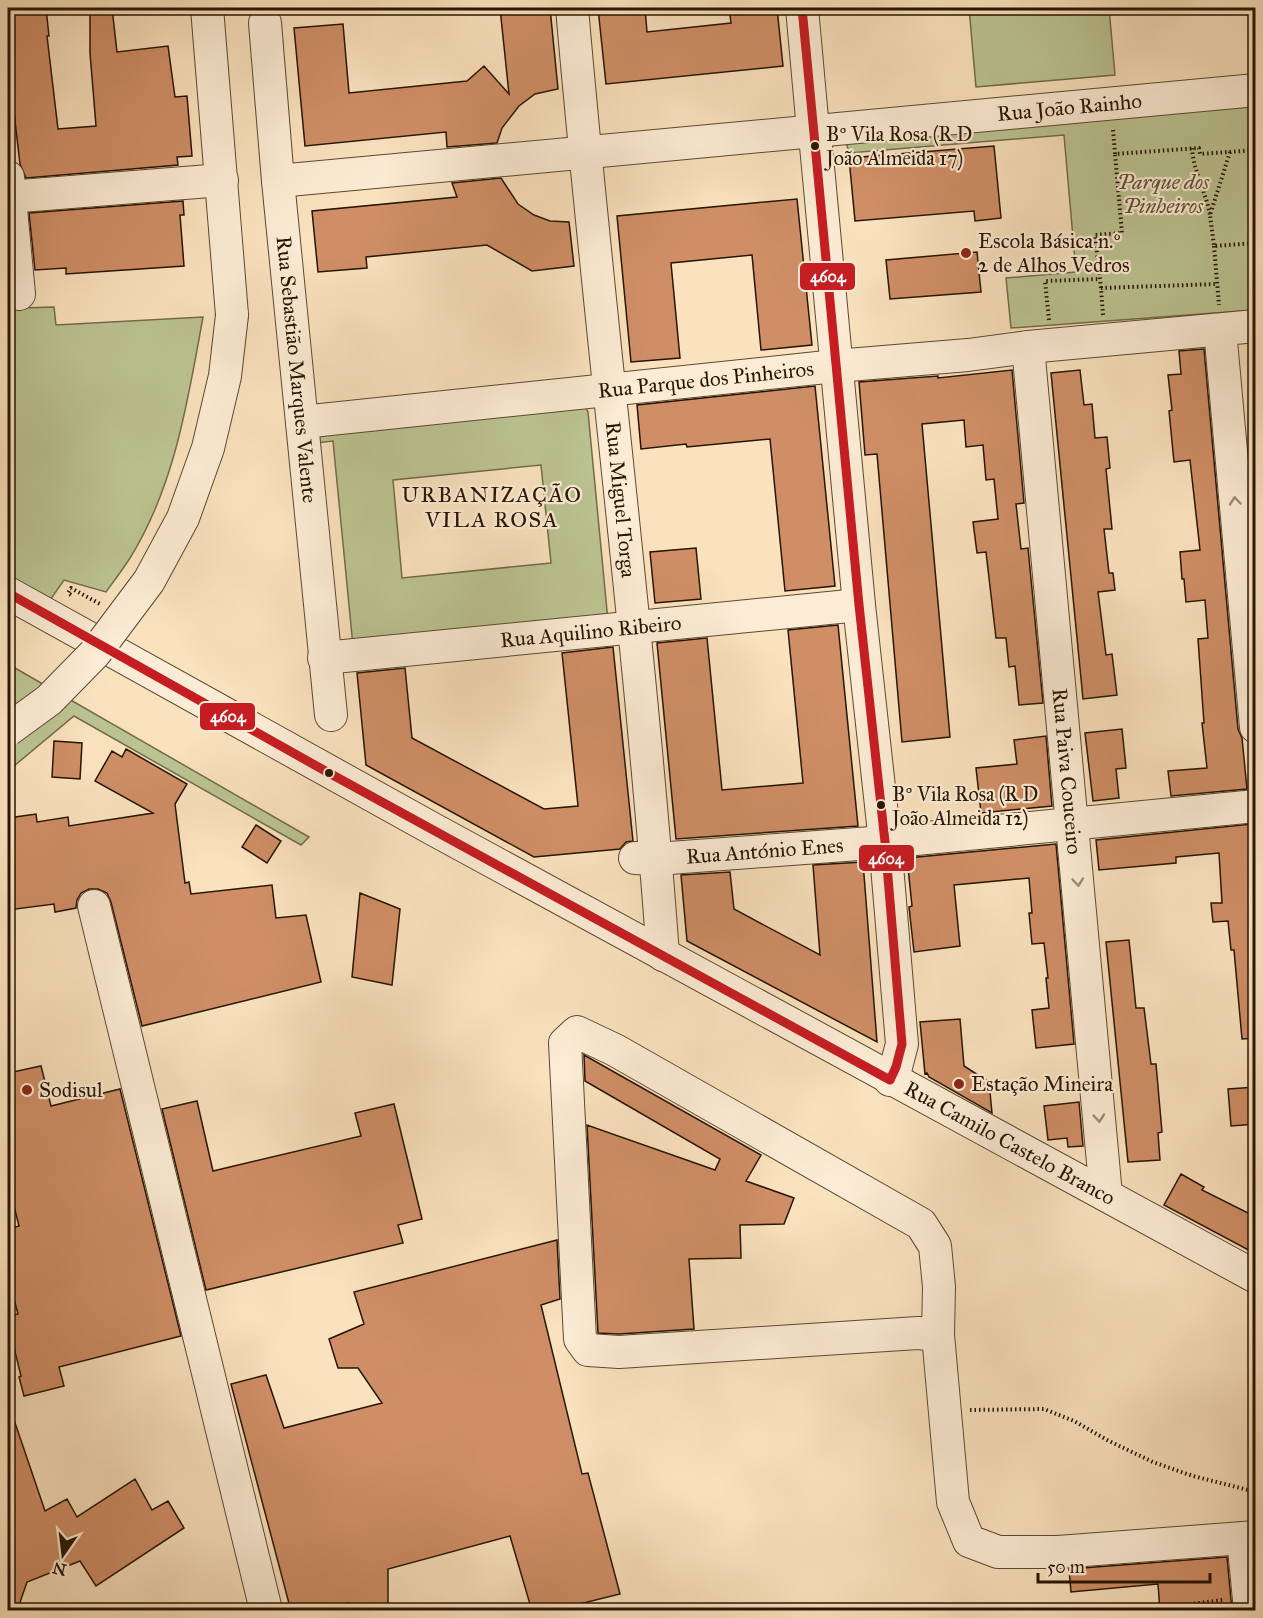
<svg xmlns="http://www.w3.org/2000/svg" width="1263" height="1618" font-family="'IM FELL Great Primer',serif">
<rect width="100%" height="100%" fill="#fae2be"/>
<filter id="stains"><feTurbulence type="fractalNoise" baseFrequency=".00333" numOctaves="4"/><feColorMatrix values="0 0 0 0 .2 0 0 0 0 .09 0 0 0 0 .02 0 0 0 .5 -.17"/></filter>
<radialGradient id="worn" r=".72"><stop offset=".6" stop-color="#630" stop-opacity="0"/><stop offset="1" stop-color="#630" stop-opacity=".3"/></radialGradient>
<path fill="#bcc493" stroke="#726c4a" stroke-width="1.5" fill-rule="evenodd" d="M 969,8 L 1109,8 L 1115,75 L 976,87 Z
M 1255,90 L 1255,310 L 1011,328 L 1006,278 L 1076,272 L 1064,135 L 849,153 L 842,128 Z
M 8,300 L 21,308 L 54,307 L 56,325 L 203,317 C 188,399 175,486 130,558 C 123,569 114,581 106,592 L 64,580 L 48,603 L 8,580 Z
M 585,406 L 588,412 L 608,621 L 353,646 L 333,441 L 316,443 L 316,432 ZM 541,465 L 551,563 L 402,578 L 393,480 Z
M 8,664 L 309,837 L 301,845 L 74,716 L 8,771 Z"/>
<path fill="#cf8e66" stroke="#271402" stroke-width="1.5" d="M 8,8 L 46,8 L 49,36 L 47,36 L 58,129 L 96,126 L 90,53 L 90,8 L 112,8 L 117,52 L 168,46 L 175,97 L 187,96 L 192,156 L 177,157 L 178,165 L 26,178 L 20,164 L 8,61 Z
M 500,8 L 550,8 L 558,89 L 535,94 L 519,106 L 502,128 L 497,143 L 447,147 L 446,132 L 305,146 L 294,28 L 343,24 L 349,93 L 467,81 L 484,66 L 509,94 Z
M 598,8 L 645,8 L 647,32 L 731,23 L 729,8 L 777,8 L 783,66 L 606,84 Z
M 994,146 L 1001,218 L 975,221 L 974,211 L 855,221 L 849,158 Z
M 501,178 L 518,204 L 534,215 L 550,221 L 569,222 L 574,266 L 532,271 L 487,245 L 366,257 L 367,268 L 318,272 L 312,211 L 457,197 L 452,183 Z
M 797,199 L 812,345 L 761,350 L 752,255 L 671,263 L 680,358 L 631,362 L 617,216 Z
M 183,201 L 184,215 L 180,215 L 184,266 L 66,274 L 66,268 L 35,270 L 29,213 Z
M 977,252 L 981,292 L 890,299 L 886,260 Z
M 1204,349 L 1238,729 L 1242,738 L 1247,789 L 1171,796 L 1168,771 L 1207,768 L 1202,723 L 1204,723 L 1198,639 L 1208,638 L 1205,600 L 1186,602 L 1184,579 L 1182,579 L 1180,552 L 1200,550 L 1190,460 L 1174,462 L 1169,411 L 1172,410 L 1168,375 L 1181,374 L 1179,351 Z
M 1012,370 L 1024,503 L 1016,504 L 1021,549 L 1028,548 L 1043,703 L 1019,705 L 1015,666 L 1009,667 L 1006,638 L 996,638 L 986,552 L 977,553 L 973,522 L 998,519 L 994,479 L 986,480 L 983,445 L 966,447 L 964,420 L 922,424 L 950,737 L 902,742 L 877,454 L 865,455 L 859,382 L 938,376 L 938,378 Z
M 1080,370 L 1084,405 L 1092,404 L 1095,438 L 1107,437 L 1110,468 L 1106,469 L 1112,529 L 1104,529 L 1109,573 L 1113,573 L 1115,590 L 1098,592 L 1106,655 L 1112,654 L 1117,695 L 1083,699 L 1051,373 Z
M 815,386 L 835,586 L 785,591 L 770,439 L 687,447 L 686,444 L 641,449 L 637,405 Z
M 696,548 L 701,599 L 655,603 L 650,552 Z
M 838,625 L 858,826 L 676,839 L 657,643 L 707,638 L 722,790 L 803,783 L 788,630 Z
M 613,647 L 633,841 L 626,842 L 620,849 L 534,857 L 366,765 L 357,673 L 405,668 L 412,738 L 544,809 L 578,806 L 562,653 Z
M 1122,729 L 1126,768 L 1116,769 L 1119,798 L 1093,801 L 1085,733 Z
M 1046,736 L 1052,806 L 981,813 L 976,768 L 1017,764 L 1014,740 Z
M 54,741 L 82,743 L 80,779 L 52,777 Z
M 126,749 L 187,784 L 175,804 L 185,883 L 189,882 L 191,894 L 272,885 L 276,918 L 306,915 L 321,982 L 142,1026 L 111,902 L 107,893 L 98,889 L 89,889 L 81,893 L 77,900 L 76,908 L 55,912 L 54,904 L 8,910 L 8,818 L 36,814 L 37,822 L 68,817 L 69,826 L 153,813 L 95,781 L 112,751 L 122,757 Z
M 1252,824 L 1256,864 L 1256,1038 L 1242,1039 L 1234,950 L 1231,950 L 1228,921 L 1213,922 L 1211,903 L 1222,903 L 1219,853 L 1176,857 L 1176,863 L 1099,870 L 1096,840 Z
M 256,825 L 281,841 L 267,863 L 242,847 Z
M 1056,844 L 1074,1044 L 1036,1048 L 1032,1010 L 1049,1008 L 1046,978 L 1048,978 L 1044,943 L 1032,944 L 1029,913 L 1032,913 L 1029,878 L 954,885 L 960,946 L 914,952 L 909,907 L 912,906 L 907,858 Z
M 863,862 L 877,1042 L 687,941 L 681,875 L 730,872 L 734,909 L 820,955 L 813,865 Z
M 360,893 L 400,909 L 392,985 L 352,977 Z
M 1129,940 L 1136,1008 L 1144,1008 L 1151,1064 L 1156,1064 L 1162,1132 L 1158,1133 L 1160,1160 L 1128,1162 L 1106,942 Z
M 960,1019 L 964,1066 L 989,1082 L 992,1113 L 929,1077 L 927,1073 L 925,1074 L 920,1022 Z
M 584,1055 L 761,1155 L 746,1181 L 794,1198 L 784,1224 L 740,1225 L 741,1258 L 689,1259 L 694,1329 L 619,1334 L 598,1333 L 587,1125 L 715,1170 L 720,1159 L 585,1081 Z
M 41,1066 L 51,1106 L 120,1089 L 181,1336 L 59,1367 L 64,1386 L 24,1396 L 19,1377 L 21,1376 L 8,1323 L 8,1316 L 18,1314 L 8,1277 L 8,1229 L 19,1226 L 8,1182 L 8,1073 Z
M 1256,1087 L 1256,1124 L 1231,1126 L 1228,1089 Z
M 197,1101 L 213,1171 L 361,1136 L 355,1113 L 394,1104 L 422,1219 L 398,1225 L 403,1243 L 206,1290 L 162,1109 Z
M 1079,1102 L 1083,1146 L 1068,1147 L 1067,1138 L 1048,1140 L 1044,1106 Z
M 1181,1174 L 1204,1187 L 1202,1190 L 1256,1217 L 1256,1254 L 1164,1205 Z
M 557,1240 L 560,1299 L 541,1305 L 582,1474 L 588,1473 L 620,1594 L 551,1611 L 532,1611 L 510,1536 L 388,1569 L 388,1611 L 348,1611 L 348,1603 L 319,1611 L 291,1611 L 231,1384 L 266,1375 L 284,1428 L 382,1403 L 358,1368 L 338,1368 L 329,1339 L 364,1324 L 354,1292 Z
M 8,1411 L 11,1411 L 45,1511 L 67,1499 L 77,1517 L 135,1479 L 152,1510 L 168,1501 L 184,1528 L 96,1586 L 80,1561 L 27,1582 L 17,1611 L 8,1611 Z
M 1227,1557 L 1232,1611 L 1160,1611 L 1158,1584 L 1071,1592 L 1069,1569 Z"/>
<g fill="none" stroke-linecap="round" stroke-linejoin="round">
<defs>
<g id="minor">
<path d="M 207,8 L 232,315"/>
<path id="s1" d="M 572,8 C 599,324 640,639 663,955"/>
<path d="M 802,8 L 813,130 L 816,146 L 859,605 L 885,842 L 902,1044 L 896,1067 L 890,1080"/>
<path id="s2" d="M 265,23 L 278,181 L 331,715"/>
<path d="M 8,177 L 19,294"/>
<path id="s3" d="M 278,181 L 1256,90"/>
<path d="M 8,197 L 222,180"/>
<path d="M 1220,330 L 1256,727"/>
<path id="s4" d="M 1028,347 L 1106,1195"/>
<path id="s5" d="M 302,422 L 836,366 L 968,355 L 1028,347 L 1256,326"/>
<path id="s6" d="M 8,593 L 431,828 L 1256,1277"/>
<path id="s7" d="M 324,658 L 859,605"/>
<path id="s8" d="M 635,858 L 656,859 L 885,842 L 1256,806"/>
<path d="M 94,906 L 266,1610"/>
<path d="M 938,1335 L 918,1333 L 619,1352 L 588,1350 L 580,1339 L 565,1043 L 577,1032 L 615,1050 L 921,1224 L 935,1246 L 939,1287 L 938,1335 L 953,1502 L 969,1541 L 998,1552 L 1058,1552 L 1256,1537"/>
<path d="M 1243,1538 L 1250,1610"/>
</g>
</defs>
<use href="#minor" stroke="#5c4831" stroke-width="34"/>
<path stroke="#271402" stroke-width="4" stroke-dasharray="1.5 3" stroke-linecap="butt" d="M 1113,130 L 1115,154 L 1199,148 L 1200,154 L 1256,150
M 1192,148 C 1193,170 1206,192 1210,215
M 1230,152 L 1210,215 L 1214,246 L 1256,243
M 1214,246 L 1219,305
M 1101,288 L 1095,235 L 1122,233 L 1115,154
M 1103,315 L 1101,288 L 1217,284
M 1049,320 L 1045,281 L 1100,279
M 71,595 L 68,593 L 71,588 L 100,604
M 970,1410 L 1044,1409 L 1074,1421 L 1109,1441 L 1153,1462 L 1193,1476 L 1256,1492
M 1192,1610 L 1191,1604 L 1223,1600"/>
<use href="#minor" stroke="#fcecd5" stroke-width="32"/>
<defs>
<path id="minor-bridge" d="M 8,730 L 49,700 L 95,653 L 149,581 L 183,518 L 208,448 L 225,376 L 232,315"/>
</defs>
<use href="#minor-bridge" stroke="#5c4831" stroke-width="34" stroke-linecap="butt"/>
<use href="#minor-bridge" stroke="#fcecd5" stroke-width="32"/>
<defs>
<path id="bus-1" d="M 802,8 L 859,605 L 885,842 L 902,1044 L 896,1067 L 890,1080
M 8,593 L 329,773 L 890,1080"/>
</defs>
<use href="#bus-1" stroke="#fcecd5" stroke-width="14"/>
<use href="#bus-1" stroke="#c61d23" stroke-width="9"/>
</g>
<defs><path id="oneway-chevron" d="M-2-3.5L2.5 0L-2 3.5" fill="none" stroke-width="1.6" stroke-linecap="round" stroke-linejoin="round" transform="scale(1.5)"/></defs>
<g stroke="#9c8b76">
<use href="#oneway-chevron" transform="translate(1235 501) rotate(-95)"/>
<use href="#oneway-chevron" transform="translate(1078 882) rotate(85)"/>
<use href="#oneway-chevron" transform="translate(1099 1118) rotate(85)"/>
</g>
<g fill="#271402" stroke="#fcecd5" stroke-width="2">
<circle cx="815" cy="146" r="5"/>
<circle cx="329" cy="773" r="5"/>
<circle cx="881" cy="805" r="5"/>
</g>
<g fill="#8f2418" stroke="#fcecd5" stroke-width="2">
<circle cx="966" cy="253" r="6"/>
<circle cx="959" cy="1084" r="6"/>
<circle cx="27" cy="1090" r="6"/>
</g>
<g text-anchor="middle" dominant-baseline="central" stroke-width="4.5" stroke-linejoin="round" paint-order="stroke">
<g font-size="20" fill="#271402" stroke="#fcecd5" text-anchor="start">
<text x="826" y="134">Bº Vila Rosa (R D<tspan x="826" dy="24">João Almeida 17)</tspan></text>
<text x="892" y="794">Bº Vila Rosa (R D<tspan x="892" dy="24">João Almeida 12)</tspan></text>
</g>
<g font-size="21" fill="#271402" stroke="#fcecd5">
<text stroke="none"><textPath href="#s3" startOffset="795">Rua João Rainho</textPath></text>
<text stroke="none"><textPath href="#s2" startOffset="348">Rua Sebastião Marques Valente</textPath></text>
<text stroke="none"><textPath href="#s5" startOffset="406">Rua Parque dos Pinheiros</textPath></text>
<text stroke="none"><textPath href="#s1" startOffset="494">Rua Miguel Torga</textPath></text>
<text stroke="none"><textPath href="#s7" startOffset="268">Rua Aquilino Ribeiro</textPath></text>
<text stroke="none"><textPath href="#s4" startOffset="426">Rua Paiva Couceiro</textPath></text>
<text stroke="none"><textPath href="#s8" startOffset="130">Rua António Enes</textPath></text>
<text stroke="none"><textPath href="#s6" startOffset="1143">Rua Camilo Castelo Branco</textPath></text>
</g>
<g font-size="21" font-style="italic" fill="#5b5235" stroke="#fcecd5">
<text x="1163" y="182">Parque dos<tspan x="1163" dy="24">Pinheiros</tspan></text>
</g>
<g font-size="21" fill="#271402" stroke="#fcecd5" text-anchor="start">
<text x="978" y="241">Escola Básica n.º<tspan x="978" dy="24">2 de Alhos Vedros</tspan></text>
<text x="971" y="1084">Estação Mineira</text>
<text x="39" y="1090">Sodisul</text>
</g>
<g font-size="22" letter-spacing="1.5" fill="#271402" stroke="#fcecd5">
<text x="492" y="494">URBANIZAÇÃO<tspan x="492" dy="25">VILA ROSA</tspan></text>
</g>
</g>
<g stroke="#fcecd5" stroke-width="2">
<rect x="799" y="262" width="57" height="29" rx="6" fill="#c61d23"/>
<rect x="199" y="702" width="57" height="29" rx="6" fill="#c61d23"/>
<rect x="858" y="844" width="57" height="28" rx="6" fill="#c61d23"/>
</g>
<g font-size="16" text-anchor="middle" font-weight="bold" fill="#fff">
<text x="828" y="282">4604</text>
<text x="228" y="722">4604</text>
<text x="886" y="864">4604</text>
</g>
<rect width="1263" height="1618" fill="none" stroke="#fae2be" stroke-width="30"/>
<rect x="9" y="9" width="1245" height="1600" fill="none" stroke="#271402" stroke-width="3"/>
<rect x="15" y="15" width="1233" height="1588" fill="none" stroke="#271402" stroke-width="1.5"/>
<g transform="translate(63 1555) rotate(194)" stroke="#fcecd5" stroke-width="4.5" paint-order="stroke">
<path d="M0-4.5L10 22L0 15L-10 22Z" fill="#271402"/>
<text y="-9" font-size="16" font-weight="bold" text-anchor="middle" fill="#271402">N</text>
</g>
<path d="M1038 1573v9h172v-9" fill="none" stroke="#271402" stroke-width="3"/>
<text x="1047" y="1573" font-size="18" fill="#271402" stroke="#fcecd5" stroke-width="4.5" paint-order="stroke">50 m</text>
<rect width="100%" height="100%" filter="url(#stains)"/>
<rect width="100%" height="100%" fill="url(#worn)"/>
</svg>
